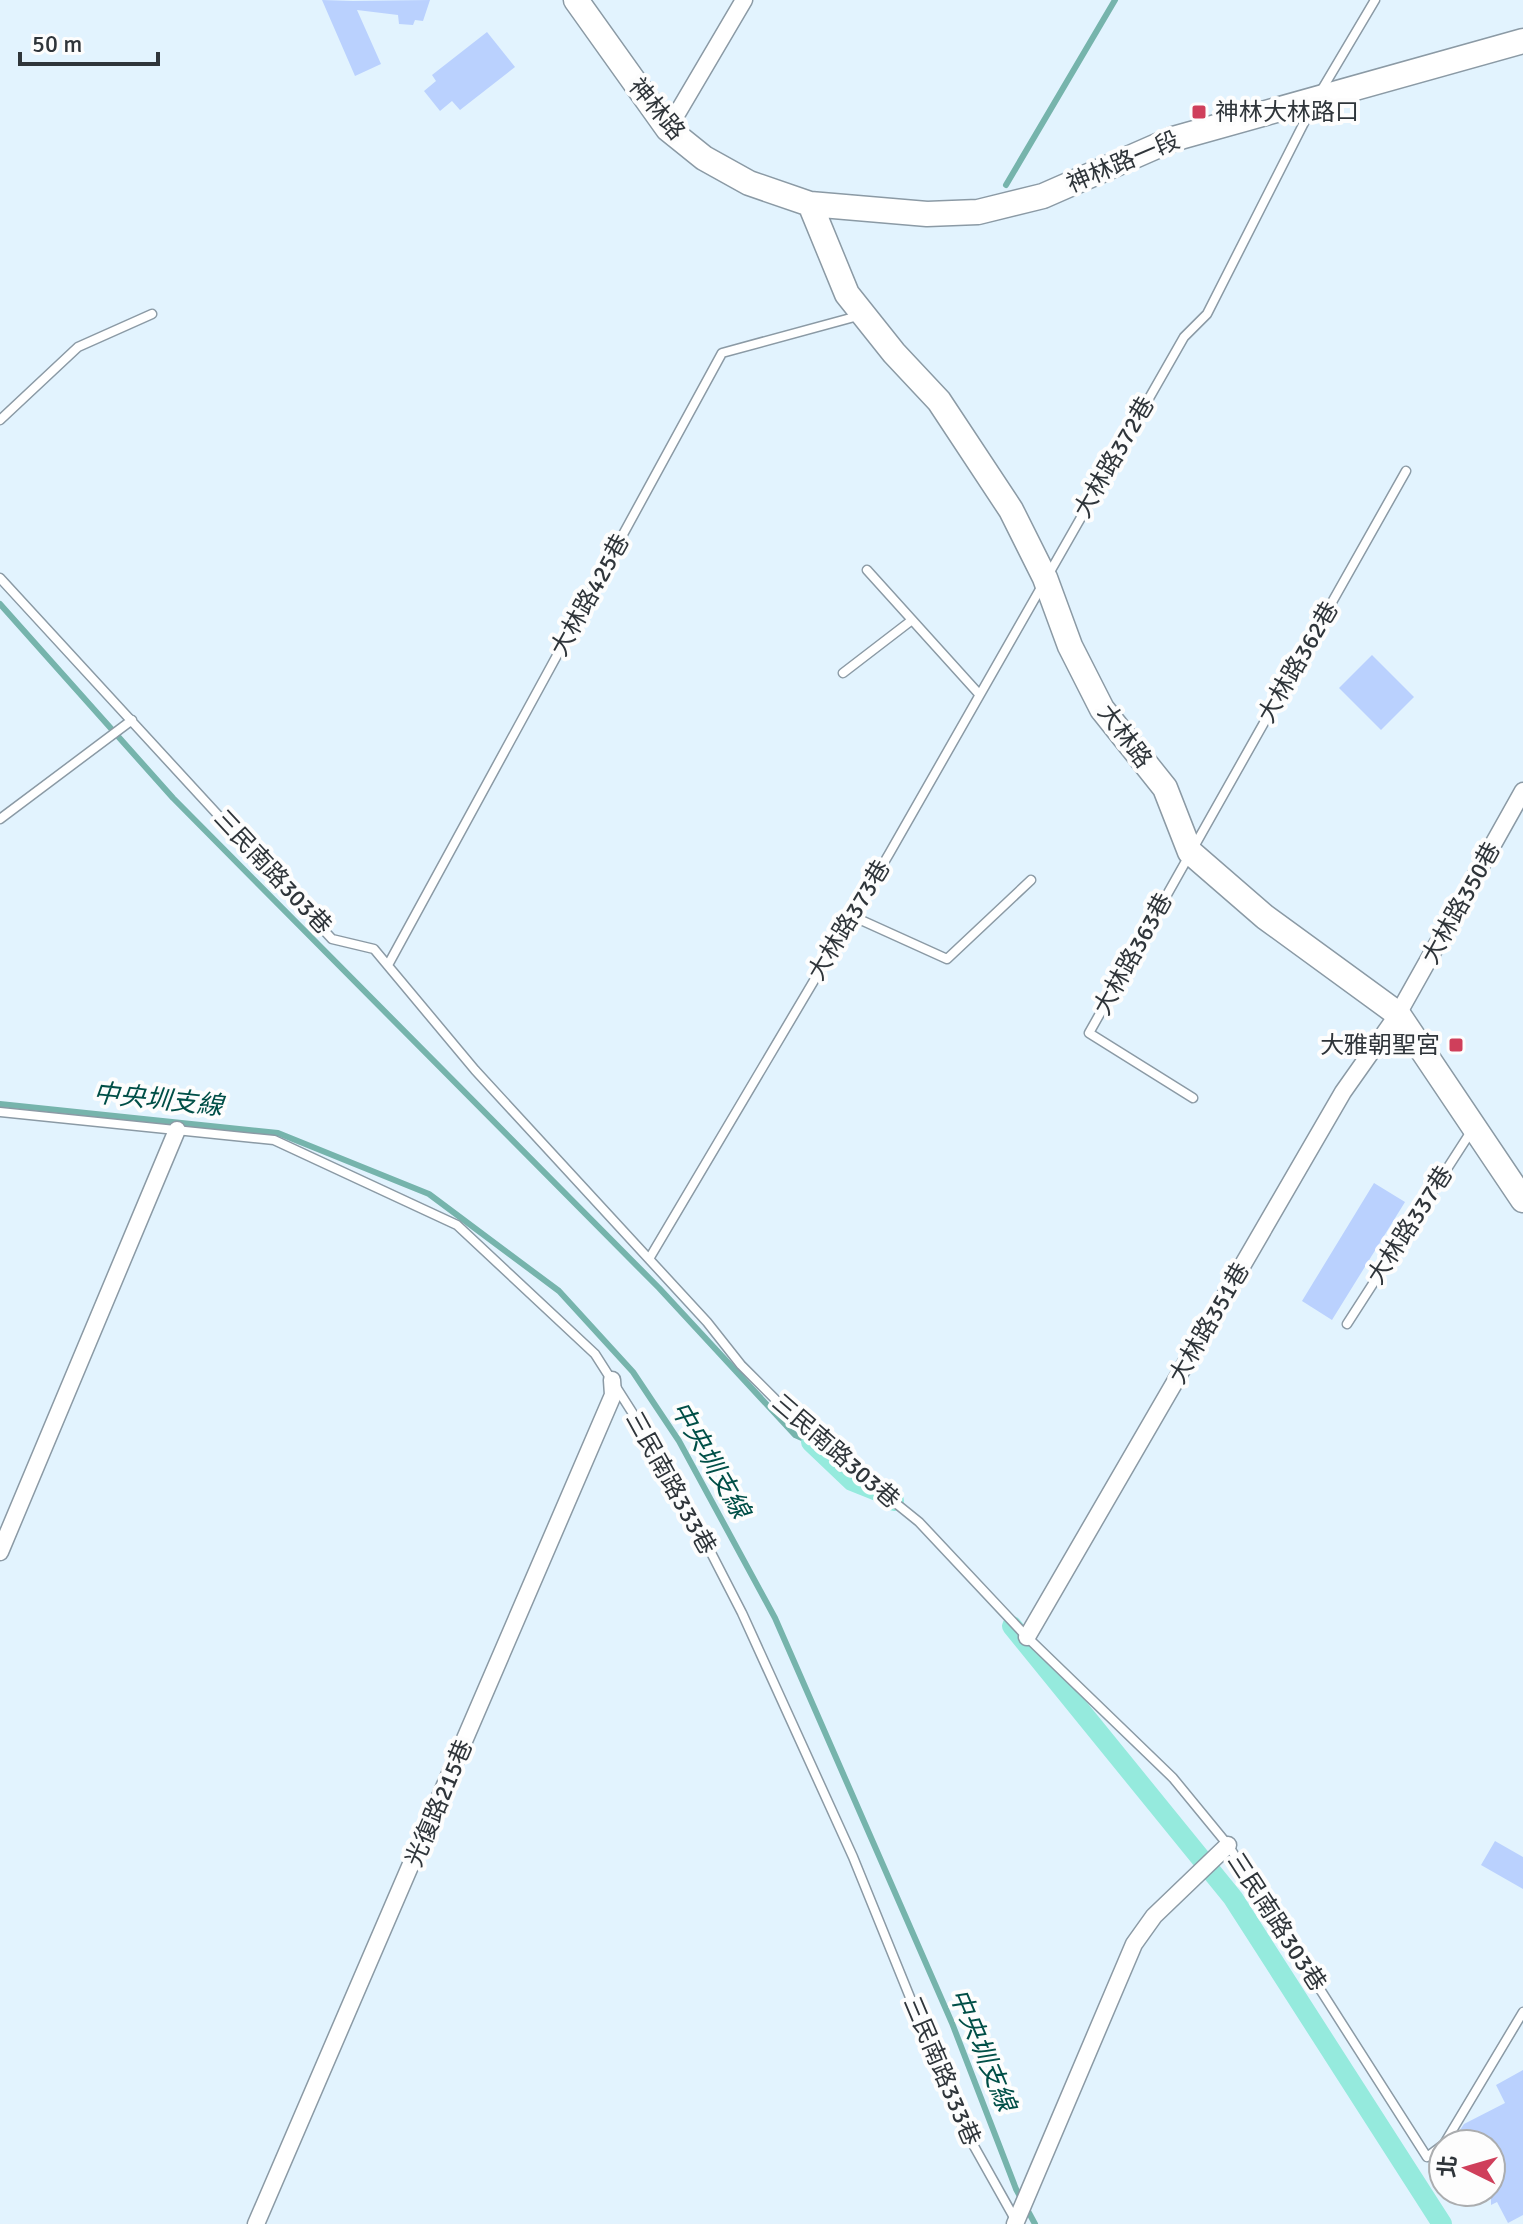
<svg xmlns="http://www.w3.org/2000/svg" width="1523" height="2224" font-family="Signika,'Noto Sans TC',sans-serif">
<rect width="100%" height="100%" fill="#e2f3fe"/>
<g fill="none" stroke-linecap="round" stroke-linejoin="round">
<path stroke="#76b4ac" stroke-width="6" d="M 1006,185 L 1115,0
M 0,604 L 173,798 L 659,1288 L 795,1435 L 811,1442
M 0,1104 L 278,1133 L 429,1194 L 559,1291 L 633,1372 L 679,1441 L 775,1618 L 952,2023 L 1016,2189 L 1035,2224"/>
<path stroke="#95eadd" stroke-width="20" d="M 811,1442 L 852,1481 L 887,1495 L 894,1501
M 1012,1626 L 1233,1898 L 1442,2224"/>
</g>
<path fill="#bad1fe" d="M 322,0 L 353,1 L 430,0 L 423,21 L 415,20 L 413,25 L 399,24 L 398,15 L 357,10 L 381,64 L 355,76 Z
M 487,32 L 515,67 L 460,110 L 452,101 L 440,111 L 424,91 L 436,81 L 432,75 Z
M 1372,655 L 1414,697 L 1381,730 L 1339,688 Z
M 1374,1183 L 1405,1202 L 1332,1320 L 1302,1301 Z
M 1495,1841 L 1523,1857 L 1523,1889 L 1481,1865 Z
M 1523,2070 L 1523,2215 L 1508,2223 L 1497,2202 L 1491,2205 L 1491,2144 L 1468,2144 L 1460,2130 L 1464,2124 L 1505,2103 L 1496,2085 Z"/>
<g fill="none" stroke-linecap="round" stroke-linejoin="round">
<defs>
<path id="lane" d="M 1321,91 L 1375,0
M 0,420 L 78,347 L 152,314
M 867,570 L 979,694
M 0,578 L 332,939 L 374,949 L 475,1070 L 707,1322 L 741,1365 L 809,1433 L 919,1522 L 1027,1637 L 1173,1778 L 1228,1845 L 1427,2157 L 1443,2145
M 843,673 L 912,620
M 0,819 L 132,720
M 852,916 L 947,959 L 1031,880
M 388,965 L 722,353 L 858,316
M 1193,1098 L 1089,1033 L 1406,471
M 0,1112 L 274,1140 L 457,1225 L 595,1354 L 667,1467 L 742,1613 L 853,1857 L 961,2123 L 1016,2221
M 649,1259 L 889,854 L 1184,337 L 1207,314 L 1312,107
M 1347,1324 L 1472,1130
M 1444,2144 L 1523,2012"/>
<path id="street" d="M 668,129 L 744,0
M 0,1552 L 177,1130
M 1027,1637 L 1343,1092 L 1398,1014 L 1523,791
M 256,2224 L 613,1395 L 612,1380
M 1015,2224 L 1134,1944 L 1154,1916 L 1228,1845"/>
<path id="secondary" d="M 576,0 L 668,129 L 704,158 L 749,183 L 810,204 L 927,214 L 978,212 L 1043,196 L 1173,139 L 1523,41
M 810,204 L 847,294 L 894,353 L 939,401 L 1011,510 L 1045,578 L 1070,646 L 1102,709 L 1165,788 L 1190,852 L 1265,917 L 1398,1014 L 1523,1200"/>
</defs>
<use href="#lane" stroke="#8b9aa5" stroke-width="11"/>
<use href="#street" stroke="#8b9aa5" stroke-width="19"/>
<use href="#secondary" stroke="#8b9aa5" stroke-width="27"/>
<use href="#lane" stroke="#fff" stroke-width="8"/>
<use href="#street" stroke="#fff" stroke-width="16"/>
<use href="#secondary" stroke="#fff" stroke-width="24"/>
</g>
<g fill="#cf3f5b" stroke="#fdfdfd" stroke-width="3">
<rect x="1191" y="104" width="16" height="16" rx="4"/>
<rect x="1448" y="1037" width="16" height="16" rx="4"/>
</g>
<g text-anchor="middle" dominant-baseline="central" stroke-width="8" stroke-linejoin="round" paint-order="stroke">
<g font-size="24" fill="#2f353a" stroke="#fdfdfd">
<text transform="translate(657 109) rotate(50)">神林路</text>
<text transform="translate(1123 162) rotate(-23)">神林路一段</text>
<text transform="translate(1114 457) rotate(-60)">大林路372巷</text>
<text transform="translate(590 595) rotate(-61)">大林路425巷</text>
<text transform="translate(1298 662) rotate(-60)">大林路362巷</text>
<text transform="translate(1125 736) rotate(53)">大林路</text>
<text transform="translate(273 872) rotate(47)">三民南路303巷</text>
<text transform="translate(1461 903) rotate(-61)">大林路350巷</text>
<text transform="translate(849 920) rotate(-59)">大林路373巷</text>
<text transform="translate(1133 954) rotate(-61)">大林路363巷</text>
<text transform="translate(1410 1225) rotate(-57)">大林路337巷</text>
<text transform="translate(1209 1323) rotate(-60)">大林路351巷</text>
<text transform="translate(836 1451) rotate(41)">三民南路303巷</text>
<text transform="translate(671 1483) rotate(61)">三民南路333巷</text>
<text transform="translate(439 1803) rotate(-67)">光復路215巷</text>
<text transform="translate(1277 1922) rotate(57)">三民南路303巷</text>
<text transform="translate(942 2071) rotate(67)">三民南路333巷</text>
</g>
<g font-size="24" fill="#2f353a" stroke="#fdfdfd" text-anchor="start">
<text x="1215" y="112">神林大林路口</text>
<text x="1440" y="1045" text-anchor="end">大雅朝聖宮</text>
</g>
<g font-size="26" font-style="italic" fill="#004f47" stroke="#fdfdfd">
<text transform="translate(158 1100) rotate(6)">中央圳支線</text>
<text transform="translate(710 1460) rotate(60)">中央圳支線</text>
<text transform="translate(982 2050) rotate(67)">中央圳支線</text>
</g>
</g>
<g transform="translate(1467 2168) rotate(275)"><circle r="38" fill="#fdfdfd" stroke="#abadaf" stroke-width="2"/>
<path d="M0-6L14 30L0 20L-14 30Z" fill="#cf3f5b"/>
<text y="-12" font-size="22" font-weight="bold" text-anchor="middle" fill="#2f353a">北</text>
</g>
<path d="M20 52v12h138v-12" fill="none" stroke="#2f353a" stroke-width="4"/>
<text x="32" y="52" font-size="24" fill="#2f353a" stroke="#fdfdfd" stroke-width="6" paint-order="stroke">50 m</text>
</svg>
